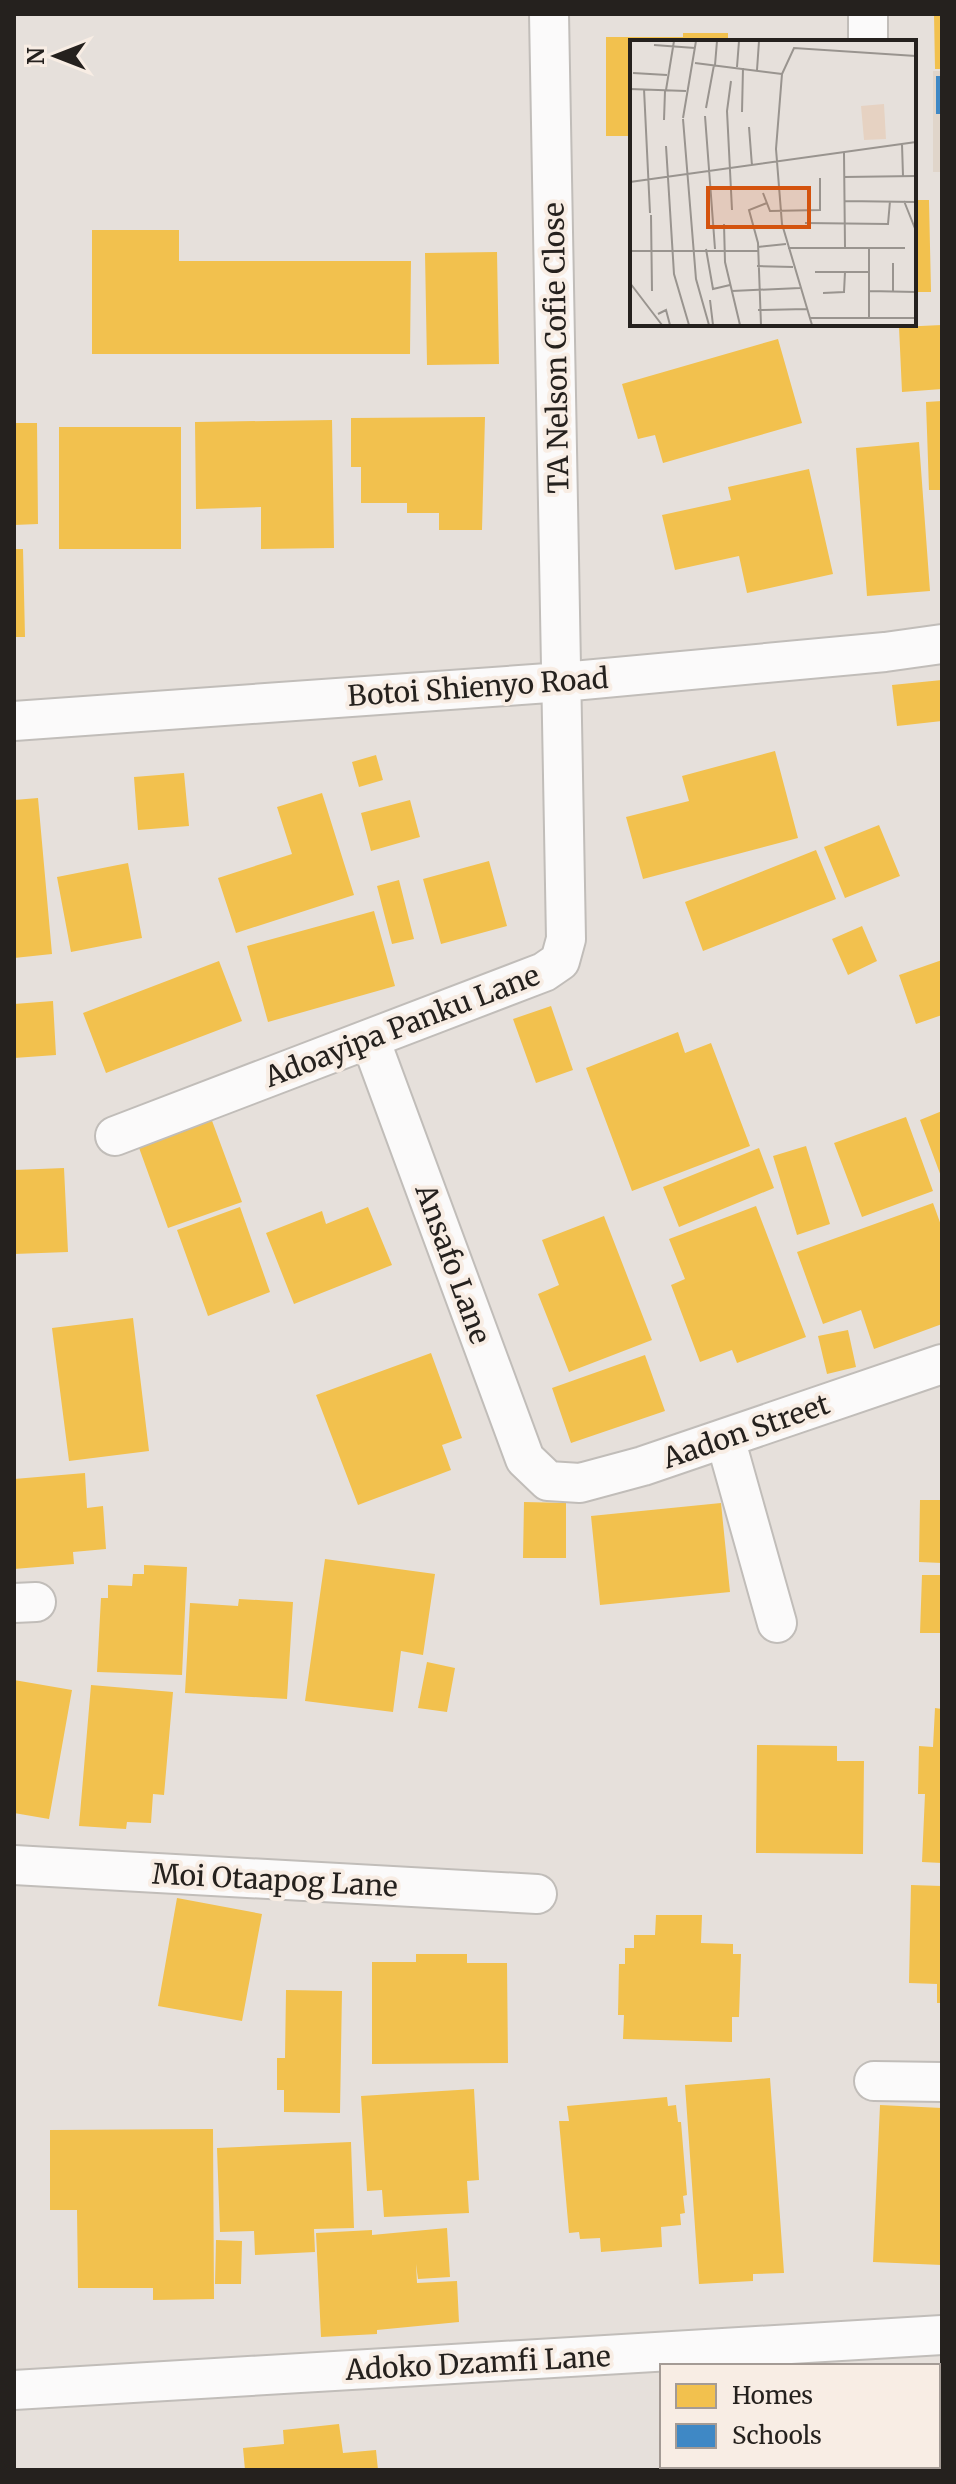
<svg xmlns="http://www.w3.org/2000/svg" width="956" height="2484" font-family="Merriweather,serif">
<rect width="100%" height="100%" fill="#e6e0db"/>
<path fill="#e0d5ca" d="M 933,71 L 942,71 L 942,172 L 933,172 Z"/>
<path fill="#f2c14e" d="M 934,14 L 942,14 L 942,69 L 935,69 Z
M 683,33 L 728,33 L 728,42 L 632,42 L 632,136 L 606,136 L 606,37 L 683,37 Z
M 914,200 L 929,200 L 931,292 L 914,292 Z
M 92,230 L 179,230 L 179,261 L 411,261 L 410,354 L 92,354 Z
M 497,252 L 499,364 L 427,365 L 425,253 Z
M 942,325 L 942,389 L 902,392 L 899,327 Z
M 778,339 L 802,423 L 663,463 L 655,435 L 638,439 L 622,384 Z
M 942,401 L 942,490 L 929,490 L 926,402 Z
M 485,417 L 482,530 L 439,530 L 439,513 L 407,513 L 407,503 L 361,503 L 361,467 L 351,467 L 351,418 Z
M 332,420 L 334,548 L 261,549 L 261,507 L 196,509 L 195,422 Z
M 14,423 L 37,423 L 38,524 L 14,525 Z
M 59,427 L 181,427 L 181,549 L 59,549 Z
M 919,442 L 930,591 L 867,596 L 856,448 Z
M 809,469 L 833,574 L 747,593 L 739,556 L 675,570 L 662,515 L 731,500 L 728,487 Z
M 14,549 L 23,549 L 25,637 L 14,637 Z
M 942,680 L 942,721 L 897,726 L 892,685 Z
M 775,751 L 798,838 L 643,879 L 626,817 L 689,801 L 682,776 Z
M 376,755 L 383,780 L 359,787 L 352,762 Z
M 184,773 L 189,826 L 138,830 L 134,777 Z
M 322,793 L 354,895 L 236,933 L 218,878 L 292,854 L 277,807 Z
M 38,798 L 52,954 L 14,958 L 14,800 Z
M 410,800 L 420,837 L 371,851 L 361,813 Z
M 879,825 L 900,876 L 845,898 L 824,847 Z
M 816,850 L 836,899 L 703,951 L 685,902 Z
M 489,861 L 507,926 L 441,944 L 423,879 Z
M 128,863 L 142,938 L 71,952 L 57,877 Z
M 399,880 L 414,939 L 392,944 L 377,886 Z
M 374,911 L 395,986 L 268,1022 L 247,946 Z
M 862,926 L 877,961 L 848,975 L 832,939 Z
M 942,960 L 942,1015 L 916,1024 L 899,975 Z
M 219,961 L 242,1021 L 106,1073 L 83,1013 Z
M 53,1001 L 56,1055 L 14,1058 L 14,1004 Z
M 551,1006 L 573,1070 L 536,1083 L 513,1019 Z
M 678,1032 L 685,1053 L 711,1043 L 750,1146 L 632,1191 L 586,1068 Z
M 942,1111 L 942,1179 L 920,1120 Z
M 906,1117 L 933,1191 L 862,1217 L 834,1143 Z
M 211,1118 L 242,1202 L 168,1228 L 138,1145 Z
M 806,1146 L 830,1224 L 797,1235 L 773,1156 Z
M 759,1148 L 774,1188 L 679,1227 L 663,1187 Z
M 64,1168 L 68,1252 L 14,1254 L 14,1170 Z
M 933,1203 L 942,1228 L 942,1324 L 874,1349 L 861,1310 L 823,1324 L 797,1252 Z
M 756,1206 L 806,1337 L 737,1363 L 732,1350 L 700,1362 L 671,1285 L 685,1279 L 669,1239 Z
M 240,1207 L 270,1292 L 208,1316 L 177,1230 Z
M 368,1207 L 392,1265 L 294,1304 L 266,1233 L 322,1211 L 326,1224 Z
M 604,1216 L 652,1340 L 569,1372 L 538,1294 L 559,1285 L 542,1240 Z
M 133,1318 L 149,1451 L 69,1461 L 52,1328 Z
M 848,1330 L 856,1367 L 827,1374 L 818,1336 Z
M 431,1353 L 462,1438 L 442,1445 L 451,1470 L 358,1505 L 316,1395 Z
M 645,1355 L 665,1411 L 571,1443 L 552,1388 Z
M 85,1473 L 87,1508 L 103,1506 L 106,1549 L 73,1552 L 74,1564 L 14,1569 L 14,1479 Z
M 920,1500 L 942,1500 L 942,1563 L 919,1562 Z
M 524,1502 L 566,1503 L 566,1558 L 523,1558 Z
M 721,1503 L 730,1592 L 600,1605 L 591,1516 Z
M 325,1559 L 435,1574 L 423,1655 L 401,1651 L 393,1712 L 305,1701 Z
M 144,1565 L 187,1567 L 182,1675 L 97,1672 L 101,1598 L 108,1598 L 108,1585 L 132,1586 L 133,1574 L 144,1574 Z
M 922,1575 L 942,1575 L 942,1633 L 920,1633 Z
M 239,1599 L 293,1602 L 287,1699 L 185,1693 L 190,1603 L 238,1606 Z
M 427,1662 L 455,1668 L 447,1712 L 418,1708 Z
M 14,1680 L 72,1690 L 49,1819 L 14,1813 Z
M 91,1685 L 173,1692 L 164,1795 L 153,1794 L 151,1823 L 127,1822 L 126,1829 L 79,1826 Z
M 935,1708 L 942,1709 L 942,1863 L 922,1862 L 925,1794 L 918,1794 L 919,1746 L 933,1747 Z
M 757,1745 L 837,1746 L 837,1761 L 864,1761 L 863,1854 L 756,1853 Z
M 911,1885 L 942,1886 L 942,2003 L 937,2003 L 937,1984 L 909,1983 Z
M 177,1898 L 262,1914 L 242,2021 L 158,2006 Z
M 656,1915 L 702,1915 L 701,1943 L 733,1944 L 733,1954 L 741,1954 L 739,2017 L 732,2017 L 732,2042 L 623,2039 L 624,2015 L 618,2015 L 619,1964 L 625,1964 L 625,1948 L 634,1948 L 634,1935 L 655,1935 Z
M 416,1954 L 467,1954 L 467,1963 L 507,1963 L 508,2063 L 372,2064 L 372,1962 L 416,1962 Z
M 286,1990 L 342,1991 L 340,2113 L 284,2112 L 284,2090 L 277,2090 L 277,2058 L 285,2058 Z
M 770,2078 L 784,2273 L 753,2274 L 753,2281 L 699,2284 L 685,2085 Z
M 474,2089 L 479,2180 L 467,2181 L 469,2213 L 384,2217 L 382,2190 L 367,2191 L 361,2096 Z
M 667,2097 L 668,2106 L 676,2105 L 678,2122 L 681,2122 L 687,2195 L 683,2196 L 685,2213 L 680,2214 L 681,2225 L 661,2227 L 662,2247 L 601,2252 L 600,2238 L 580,2239 L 579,2232 L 569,2233 L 559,2121 L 569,2121 L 567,2106 Z
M 880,2105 L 942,2108 L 942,2265 L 873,2262 Z
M 213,2129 L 214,2299 L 153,2300 L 153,2288 L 78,2288 L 77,2210 L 50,2210 L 50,2130 Z
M 351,2142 L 354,2228 L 314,2229 L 315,2252 L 255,2255 L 254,2231 L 220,2232 L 217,2148 Z
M 447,2228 L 450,2277 L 418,2279 L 416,2264 L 417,2283 L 457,2281 L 459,2322 L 377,2330 L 377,2334 L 321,2337 L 316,2233 L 372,2230 L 372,2235 Z
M 216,2240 L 242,2241 L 241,2284 L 215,2284 Z
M 938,2374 L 942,2374 L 942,2432 L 938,2432 Z
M 339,2424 L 343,2453 L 376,2450 L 378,2470 L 245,2470 L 243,2448 L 284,2444 L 283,2430 Z
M 725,2466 L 865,2466 L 865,2470 L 725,2470 Z"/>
<path fill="#3f88c5" d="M 936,76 L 942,76 L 942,114 L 936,114 Z"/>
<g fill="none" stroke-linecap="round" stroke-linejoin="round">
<defs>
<path id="street" d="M 868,14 L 868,42
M 14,721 L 562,682 L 885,652 L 942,644
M 370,1039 L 525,1459 L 548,1481 L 580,1483 L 643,1466 L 942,1364
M 115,1136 L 544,972 L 560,961 L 566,939 L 549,14
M 725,1438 L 777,1623
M 14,1603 L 36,1602
M 14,1865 L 537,1894
M 874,2081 L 942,2082
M 14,2390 L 942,2335"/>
</defs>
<use href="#street" stroke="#c1bdb9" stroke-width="42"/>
<use href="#street" stroke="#fbfafa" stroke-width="38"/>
</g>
<g text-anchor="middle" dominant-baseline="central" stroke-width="8" stroke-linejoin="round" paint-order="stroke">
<g font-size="28" fill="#25211e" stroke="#f8ede4">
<text transform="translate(556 348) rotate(-91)">TA Nelson Cofie Close</text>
<text transform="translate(478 687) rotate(-4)">Botoi Shienyo Road</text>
<text transform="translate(402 1026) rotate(-21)">Adoayipa Panku Lane</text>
<text transform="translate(453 1264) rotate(70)">Ansafo Lane</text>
<text transform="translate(746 1431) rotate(-19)">Aadon Street</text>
<text transform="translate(275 1880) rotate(3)">Moi Otaapog Lane</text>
<text transform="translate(478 2363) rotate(-3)">Adoko Dzamfi Lane</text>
</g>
</g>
<g transform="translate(630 40)">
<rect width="286" height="286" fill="#e6e0db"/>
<path d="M 254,64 L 256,99 L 234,100 L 231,66 Z" fill="#e6d2c2"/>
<path fill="none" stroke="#99948f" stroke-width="2" d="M 24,5 L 65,8M 65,23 L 152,34M 85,25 L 87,1M 107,27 L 109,1M 127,30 L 129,1M 3,33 L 37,35M 101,41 L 97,71 L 102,170M 0,49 L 56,51M 14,49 L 20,173M 36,50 L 44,1M 76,68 L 84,25M 112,72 L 113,28M 75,76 L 85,209M 53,78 L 66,1M 53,79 L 66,239 L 79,285M 34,80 L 35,51M 119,87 L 122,126M 272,104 L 273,136M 36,106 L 44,234 L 59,285M 214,113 L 215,207M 214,137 L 286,136M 0,142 L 286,102M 133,153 L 140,171 L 190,170 L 190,138M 214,161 L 286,162M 274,161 L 286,191M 21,175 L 22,251M 175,183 L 258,184 L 260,161M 94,184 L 95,222 L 110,285M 128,207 L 156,204M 158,208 L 275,208M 76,209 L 83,249 L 100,245M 0,211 L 128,211M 263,223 L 263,252M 127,226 L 163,227M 185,232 L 239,232M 0,243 L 32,285M 102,251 L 170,248M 239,251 L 286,252M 193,253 L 214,252 L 215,232M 80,260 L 83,285M 128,270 L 177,269M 28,274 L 36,270 L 40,285M 180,278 L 286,278M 239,278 L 239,208M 131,285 L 128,203 L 119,170 L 137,163M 182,285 L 152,184 L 146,109 L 152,34 L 164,8 L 286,16"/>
<path fill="#d4530e" fill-opacity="0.15" stroke="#d4530e" stroke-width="4" d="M 78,148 L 179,148 L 179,187 L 78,187 Z"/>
<rect width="286" height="286" fill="none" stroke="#25211e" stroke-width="4"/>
</g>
<rect width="956" height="2484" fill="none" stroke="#25211e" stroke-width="32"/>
<rect x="660" y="2364" width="280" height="104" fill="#f8ede4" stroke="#a49b95" stroke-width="2"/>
<rect x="676" y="2384" width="40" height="24" fill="#f2c14e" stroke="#a49b95" stroke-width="2"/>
<text x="732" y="2404" font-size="24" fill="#25211e">Homes</text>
<rect x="676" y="2424" width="40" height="24" fill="#3f88c5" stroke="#a49b95" stroke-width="2"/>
<text x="732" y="2444" font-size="24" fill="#25211e">Schools</text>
<g transform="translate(56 56) rotate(270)" stroke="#f8ede4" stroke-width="6" paint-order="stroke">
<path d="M0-6L14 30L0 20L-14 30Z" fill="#25211e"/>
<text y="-12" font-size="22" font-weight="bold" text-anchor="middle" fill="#25211e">N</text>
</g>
</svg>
